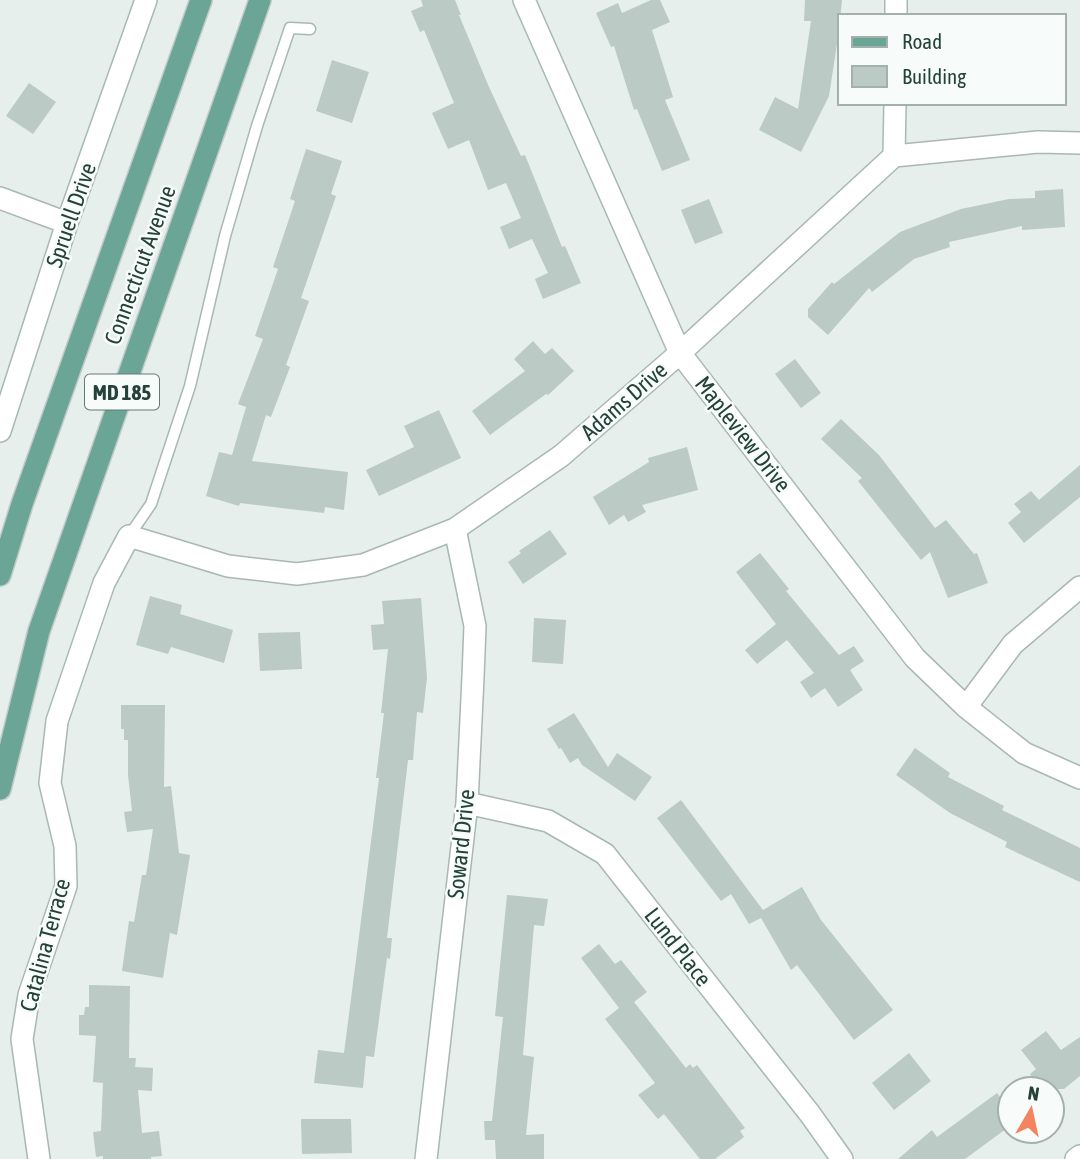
<svg xmlns="http://www.w3.org/2000/svg" width="1080" height="1159" font-family="'Asap Condensed',sans-serif">
<rect width="100%" height="100%" fill="#e6efeb"/>
<path fill="#bbcac4" d="M 421,0 L 455,0 L 461,15 L 459,15 L 489,87 L 521,156 L 525,155 L 562,247 L 565,246 L 581,283 L 543,299 L 535,279 L 548,273 L 532,239 L 509,249 L 500,227 L 521,218 L 506,183 L 488,190 L 469,140 L 448,149 L 432,113 L 454,103 L 424,30 L 420,32 L 411,11 L 423,6 Z
M 651,0 L 660,0 L 670,22 L 652,30 L 673,97 L 665,100 L 690,160 L 662,171 L 637,109 L 634,110 L 614,46 L 611,47 L 596,13 L 618,3 L 622,13 Z
M 805,0 L 842,0 L 839,31 L 829,96 L 801,152 L 759,130 L 775,97 L 798,109 L 811,21 L 804,21 Z
M 332,60 L 369,72 L 352,123 L 316,111 Z
M 29,83 L 56,102 L 33,134 L 6,116 Z
M 306,149 L 342,161 L 331,194 L 336,196 L 301,298 L 309,301 L 286,365 L 290,367 L 271,417 L 266,415 L 252,461 L 348,472 L 344,510 L 325,507 L 324,513 L 240,503 L 239,506 L 206,496 L 219,452 L 232,455 L 246,407 L 238,404 L 263,339 L 255,336 L 278,269 L 273,267 L 295,201 L 290,199 Z
M 1063,189 L 1065,227 L 1022,230 L 1022,226 L 949,242 L 950,247 L 914,259 L 872,292 L 869,288 L 828,335 L 808,317 L 808,309 L 832,282 L 834,284 L 900,232 L 961,209 L 1009,199 L 1035,198 L 1035,191 Z
M 709,199 L 723,233 L 695,244 L 681,210 Z
M 533,341 L 545,354 L 552,348 L 574,371 L 548,395 L 546,394 L 490,435 L 472,411 L 525,371 L 514,359 Z
M 795,359 L 821,393 L 801,408 L 775,374 Z
M 439,410 L 461,458 L 379,496 L 366,470 L 414,447 L 404,426 Z
M 841,419 L 879,455 L 935,528 L 946,520 L 974,554 L 977,553 L 988,583 L 948,598 L 930,552 L 921,560 L 858,481 L 862,478 L 821,439 Z
M 687,447 L 698,490 L 642,505 L 646,512 L 628,522 L 624,515 L 609,525 L 593,497 L 649,462 L 648,458 Z
M 1080,465 L 1080,497 L 1024,543 L 1008,523 L 1021,512 L 1014,504 L 1031,491 L 1039,500 Z
M 550,530 L 567,554 L 523,584 L 508,562 L 521,553 L 519,551 Z
M 760,553 L 789,589 L 786,591 L 839,655 L 854,646 L 864,661 L 850,670 L 863,690 L 838,707 L 825,688 L 811,698 L 800,682 L 814,673 L 787,640 L 757,664 L 745,650 L 776,624 L 736,572 Z
M 150,596 L 182,605 L 180,614 L 233,630 L 224,663 L 171,647 L 168,654 L 136,645 Z
M 421,598 L 427,678 L 423,713 L 417,712 L 413,760 L 408,760 L 387,938 L 392,938 L 390,959 L 387,958 L 374,1057 L 366,1056 L 363,1088 L 314,1083 L 318,1050 L 344,1053 L 356,960 L 379,778 L 376,778 L 384,713 L 381,713 L 388,649 L 373,650 L 371,625 L 384,624 L 382,601 Z
M 534,618 L 566,620 L 563,664 L 532,662 Z
M 300,632 L 302,669 L 260,671 L 258,633 Z
M 121,705 L 165,705 L 164,787 L 171,786 L 179,853 L 190,855 L 177,935 L 170,933 L 163,978 L 122,971 L 129,921 L 134,922 L 142,875 L 146,875 L 153,829 L 127,832 L 124,812 L 132,811 L 128,775 L 128,740 L 124,740 L 124,729 L 121,729 Z
M 574,713 L 608,767 L 617,753 L 652,777 L 635,801 L 582,765 L 578,758 L 570,763 L 561,748 L 559,749 L 547,729 Z
M 915,748 L 950,773 L 948,777 L 1004,806 L 1002,810 L 1080,848 L 1080,882 L 1005,847 L 1007,842 L 950,813 L 896,775 Z
M 681,800 L 763,910 L 802,887 L 821,920 L 893,1010 L 854,1040 L 797,965 L 791,970 L 761,918 L 749,924 L 731,894 L 721,901 L 657,818 Z
M 507,895 L 548,899 L 544,926 L 534,925 L 523,1055 L 534,1057 L 526,1135 L 544,1134 L 544,1159 L 496,1159 L 495,1140 L 485,1140 L 484,1121 L 492,1121 L 503,1017 L 495,1016 Z
M 599,944 L 615,964 L 621,960 L 647,992 L 634,1002 L 686,1068 L 690,1064 L 693,1068 L 697,1065 L 745,1128 L 740,1131 L 744,1137 L 715,1159 L 700,1159 L 664,1114 L 658,1119 L 638,1095 L 655,1083 L 605,1019 L 619,1008 L 581,958 Z
M 89,985 L 130,986 L 129,1058 L 136,1058 L 135,1067 L 153,1068 L 152,1091 L 138,1090 L 142,1133 L 159,1131 L 162,1156 L 151,1157 L 151,1159 L 103,1159 L 103,1156 L 96,1157 L 93,1132 L 101,1131 L 103,1083 L 93,1082 L 96,1036 L 79,1035 L 79,1015 L 84,1015 L 85,1007 L 89,1007 Z
M 1046,1031 L 1061,1050 L 1080,1037 L 1080,1076 L 1064,1089 L 1042,1089 L 1030,1074 L 1036,1069 L 1021,1050 Z
M 909,1053 L 931,1081 L 894,1110 L 872,1083 Z
M 1010,1091 L 1010,1126 L 965,1159 L 898,1159 L 932,1130 L 937,1137 L 997,1093 L 1001,1098 Z
M 301,1119 L 351,1119 L 352,1153 L 302,1154 Z"/>
<g fill="none" stroke-linecap="round" stroke-linejoin="round">
<defs>
<path id="lane" d="M 129,536 L 151,504 L 190,386 L 225,236 L 257,126 L 290,28 L 310,29"/>
<path id="street" d="M 524,0 L 680,353 L 915,658 L 966,707 L 1024,753 L 1080,778
M 896,16 L 896,0
M 894,156 L 895,103
M 0,198 L 67,223
M 0,431 L 67,223 L 146,0
M 966,707 L 1013,644 L 1080,587
M 467,803 L 548,821 L 605,854 L 810,1114 L 842,1159
M 39,1159 L 22,1039 L 29,995 L 66,886 L 65,846 L 50,783 L 57,721 L 104,583 L 129,536 L 228,566 L 297,574 L 363,565 L 455,529 L 561,456 L 680,353 L 894,156 L 1038,142 L 1080,143
M 426,1159 L 467,803 L 473,677 L 475,626 L 455,529
M 1076,1159 L 1080,1156"/>
<path id="primary" d="M 0,575 L 22,504 L 201,0
M 0,789 L 39,631 L 260,0"/>
</defs>
<use href="#lane" stroke="#a8b8b2" stroke-width="13"/>
<use href="#street" stroke="#a8b8b2" stroke-width="24"/>
<use href="#primary" stroke="#c2cac8" stroke-width="24"/>
<use href="#lane" stroke="#fff" stroke-width="10"/>
<use href="#street" stroke="#fff" stroke-width="21"/>
<use href="#primary" stroke="#6aa596" stroke-width="21"/>
</g>
<g text-anchor="middle" dominant-baseline="central" stroke-width="5" stroke-linejoin="round" paint-order="stroke">
<rect fill="#f7fbf9" stroke="#637a73" stroke-width="2" x="85" y="374.5" width="74" height="35" rx="5"/>
<g font-size="21" font-weight="bold" fill="#24423a">
<text x="122" y="392">MD 185</text>
</g>
<g font-size="23" fill="#24423a" stroke="#f7fbf9">
<text transform="translate(71 215) rotate(-71)">Spruell Drive</text>
<text transform="translate(140 265) rotate(-70)">Connecticut Avenue</text>
<text transform="translate(624 401) rotate(-41)">Adams Drive</text>
<text transform="translate(743 434) rotate(52)">Mapleview Drive</text>
<text transform="translate(461 844) rotate(-84)">Soward Drive</text>
<text transform="translate(45 945) rotate(-75)">Catalina Terrace</text>
<text transform="translate(678 947) rotate(52)">Lund Place</text>
</g>
</g>
<rect x="838" y="14" width="228" height="91" fill="#f7fbf9" stroke="#a3b1ad" stroke-width="2"/>
<rect x="852" y="37" width="35" height="10" fill="#6aa596" stroke="#a3b1ad" stroke-width="2"/>
<text x="902" y="49" font-size="21" fill="#24423a">Road</text>
<rect x="852" y="66" width="35" height="21" fill="#bbcac4" stroke="#a3b1ad" stroke-width="2"/>
<text x="902" y="84" font-size="21" fill="#24423a">Building</text>
<g transform="translate(1031 1110) rotate(9)"><circle r="33" fill="#f7fbf9" stroke="#a3b1ad" stroke-width="2"/>
<path d="M0-5L12 26L0 18L-12 26Z" fill="#f4845f"/>
<text y="-10" font-size="19" font-weight="bold" text-anchor="middle" fill="#24423a">N</text>
</g>
</svg>
